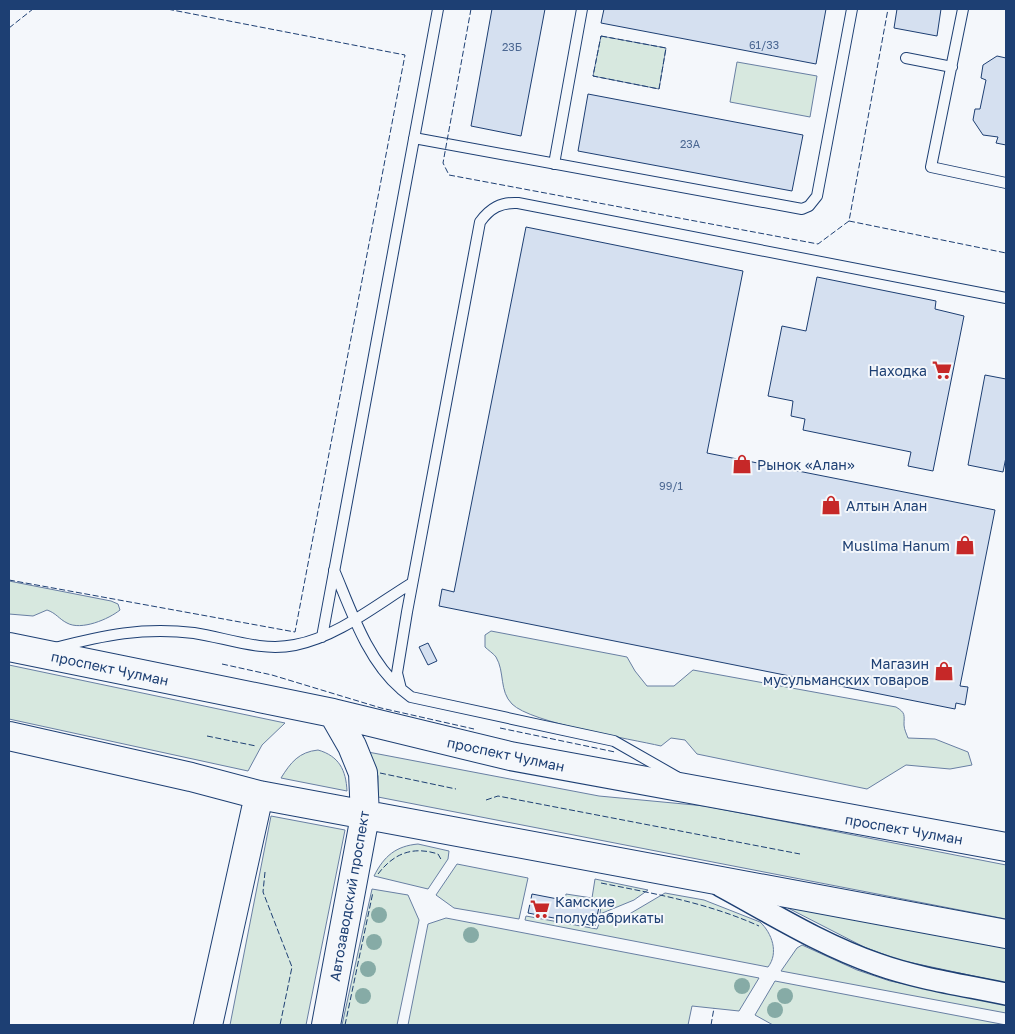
<svg xmlns="http://www.w3.org/2000/svg" width="1015" height="1034" font-family="'Golos Text',sans-serif">
<rect width="100%" height="100%" fill="#f4f7fb"/>
<path fill="#d7e8df" stroke="#687fa3" d="M 601,36 L 666,48 L 659,89 L 593,76 Z
M 737,62 L 817,76 L 810,117 L 730,102 Z
M 9,581 L 111,601 L 118,604 L 120,610 C 109,619 81,631 67,623 C 59,619 56,613 47,610 L 33,616 L 9,614 Z
M 491,631 L 627,657 L 635,671 L 647,686 L 674,686 L 693,670 L 896,707 C 906,713 904,715 904,725 C 904,729 907,735 908,738 L 935,739 L 968,752 L 972,765 L 950,769 L 906,765 L 867,789 L 697,754 L 685,740 L 671,738 L 661,746 C 631,739 531,723 512,704 C 499,691 505,672 496,657 C 494,654 488,650 485,647 L 485,635 Z
M 9,665 L 285,723 L 262,745 L 248,771 L 9,719 Z
M 318,750 C 339,756 346,770 347,791 L 281,778 C 291,762 299,752 318,750 Z
M 368,752 L 599,796 L 705,806 L 1006,865 L 1006,919 L 378,797 L 378,776 Z
M 271,816 L 345,830 L 306,1025 L 230,1025 Z
M 418,844 L 449,851 L 448,859 L 428,889 L 374,876 C 384,856 396,846 418,844 Z
M 457,864 L 528,878 L 519,919 L 454,908 L 436,895 Z
M 595,879 L 648,890 L 634,900 L 600,914 L 601,906 L 565,899 L 566,894 L 592,898 Z
M 372,889 L 408,895 L 419,920 L 397,1025 L 342,1025 Z
M 665,893 L 704,900 L 760,922 C 772,933 779,953 768,967 L 525,920 L 526,916 L 597,929 L 599,924 L 626,916 Z
M 788,906 L 1006,948 L 1006,983 L 899,960 L 864,947 L 788,908 Z
M 446,918 L 759,978 L 739,1011 L 692,1006 L 688,1025 L 408,1025 L 428,924 Z
M 802,945 L 857,970 L 890,981 L 1006,1004 L 1006,1013 L 781,971 L 797,948 Z
M 775,981 L 1006,1025 L 773,1025 L 755,1015 Z"/>
<path fill="#d5e0f0" stroke="#1d3f73" d="M 492,9 L 545,9 L 521,136 L 471,126 Z
M 604,9 L 826,9 L 816,64 L 601,23 Z
M 897,9 L 941,9 L 937,36 L 894,28 Z
M 997,56 L 1006,58 L 1006,145 L 996,143 L 998,137 L 983,135 L 973,120 L 975,109 L 980,109 L 986,80 L 981,78 L 983,65 Z
M 588,94 L 803,135 L 792,191 L 578,151 Z
M 526,227 L 743,271 L 707,453 L 995,510 L 960,686 L 968,687 L 965,705 L 956,703 L 955,709 L 439,606 L 442,589 L 454,592 Z
M 817,277 L 936,301 L 935,309 L 964,316 L 933,471 L 908,466 L 911,452 L 803,430 L 805,419 L 791,416 L 793,401 L 768,396 L 782,326 L 806,331 Z
M 985,375 L 1006,379 L 1006,457 L 1003,472 L 968,465 Z
M 428,643 L 437,661 L 428,665 L 419,647 Z
M 532,894 L 599,907 L 595,926 L 528,913 Z"/>
<g fill="none" stroke-linecap="round" stroke-linejoin="round">
<defs>
<path id="lane" d="M 963,9 L 931,167 L 1006,183
M 906,58 L 952,67
M 414,138 L 802,209 L 809,206 L 817,196 L 852,9
M 554,164 L 582,9
M 334,570 C 351,610 367,660 401,689
M 322,637 L 438,9
M 55,648 C 104,635 143,627 194,633 C 227,638 261,652 295,645 C 337,637 376,605 412,583
M 677,777 L 614,741 L 411,697 L 401,689 L 397,673 L 407,612 L 480,222 C 490,208 501,202 518,203 L 1006,298"/>
<path id="street" d="M 721,886 C 771,913 822,945 877,964 C 919,979 963,985 1006,994"/>
<path id="secondary" d="M 9,647 L 333,713 L 510,756 L 1006,847
M 9,736 L 191,777 L 259,795 L 1006,934
M 208,1025 L 259,795
M 326,1025 L 365,816 L 363,773 L 352,746 L 333,713"/>
</defs>
<use href="#lane" stroke="#1d3f73" stroke-width="12"/>
<use href="#street" stroke="#1d3f73" stroke-width="24"/>
<use href="#secondary" stroke="#1d3f73" stroke-width="30"/>
<use href="#lane" stroke="#f4f7fb" stroke-width="10"/>
<use href="#street" stroke="#f4f7fb" stroke-width="21"/>
<use href="#secondary" stroke="#f4f7fb" stroke-width="28"/>
<path stroke="#1d3f73" stroke-width="1" stroke-dasharray="6 2.5" stroke-linecap="butt" d="M 471,9 L 443,163 L 449,175 L 818,244 L 849,221 L 888,9
M 9,28 L 33,9
M 601,36 L 666,48 L 659,89 L 593,76 Z
M 849,221 L 1006,253
M 9,580 L 295,632 L 405,55 L 167,9
M 222,664 L 272,675 L 381,708 L 474,729
M 500,728 L 615,752
M 207,736 L 256,746
M 380,773 L 456,789
M 486,800 L 498,796 L 800,854
M 265,872 L 263,892 L 292,967 L 280,1025
M 378,874 C 394,853 413,846 438,854 L 442,861
M 601,883 C 656,894 708,903 759,926
M 345,1025 L 373,892
M 711,1025 L 714,1008"/>
</g>
<g fill="#86aba6">
<circle cx="379" cy="915" r="8"/>
<circle cx="471" cy="935" r="8"/>
<circle cx="374" cy="942" r="8"/>
<circle cx="368" cy="969" r="8"/>
<circle cx="742" cy="986" r="8"/>
<circle cx="363" cy="996" r="8"/>
<circle cx="785" cy="996" r="8"/>
<circle cx="775" cy="1010" r="8"/>
</g>
<defs>
<symbol id="supermarket-bare" viewBox="-9 -9 18 18"><path d="M-6-5.5h2.5l.6 2H6L4.5 2H-2.5L-4.4-4H-6ZM-1.5 3.2a1.3 1.3 0 1 0 .1 0ZM3 3.2a1.3 1.3 0 1 0 .1 0Z" fill="#c62828" stroke="#f4f7fb" stroke-width="2.5" paint-order="stroke"/></symbol>
<symbol id="shop-bare" viewBox="-9 -9 18 18"><path d="M-5-2.5h2.3a2.7 3.5 0 0 1 5.4 0H5L5.5 6h-11ZM-1.5-2.5h3a1.5 2.3 0 0 0-3 0Z" fill="#c62828" stroke="#f4f7fb" stroke-width="2.5" paint-order="stroke"/></symbol>
</defs>
<g fill-rule="evenodd">
<use href="#supermarket-bare" x="928" y="356" width="28" height="28"/>
<use href="#shop-bare" x="728" y="450" width="28" height="28"/>
<use href="#shop-bare" x="817" y="491" width="28" height="28"/>
<use href="#shop-bare" x="951" y="531" width="28" height="28"/>
<use href="#shop-bare" x="930" y="657" width="28" height="28"/>
<use href="#supermarket-bare" x="526" y="895" width="28" height="28"/>
</g>
<g text-anchor="middle" dominant-baseline="central" stroke-width="4" stroke-linejoin="round" paint-order="stroke">
<g font-size="11" fill="#4b6792">
<text x="764" y="44">61/33</text>
<text x="512" y="46">23Б</text>
<text x="690" y="143">23А</text>
<text x="671" y="485">99/1</text>
</g>
<g font-size="14" fill="#1d3f73" stroke="#f4f7fb" text-anchor="end">
<text x="927" y="370">Находка</text>
<text x="757" y="464" text-anchor="start">Рынок «Алан»</text>
<text x="846" y="505" text-anchor="start">Алтын Алан</text>
<text x="950" y="545">Muslima Hanum</text>
<text x="929" y="663">Магазин<tspan x="929" dy="16">мусульманских товаров</tspan></text>
<text x="555" y="901" text-anchor="start">Камские<tspan x="555" dy="16">полуфабрикаты</tspan></text>
</g>
<g font-size="14" fill="#1d3f73" stroke="#f4f7fb">
<text transform="translate(110 668) rotate(12)">проспект Чулман</text>
<text transform="translate(506 754) rotate(12)">проспект Чулман</text>
<text transform="translate(904 829) rotate(10)">проспект Чулман</text>
<text transform="translate(349 896) rotate(-80)">Автозаводский проспект</text>
</g>
</g>
<rect width="1015" height="1034" fill="none" stroke="#1d3f73" stroke-width="20"/>
</svg>
